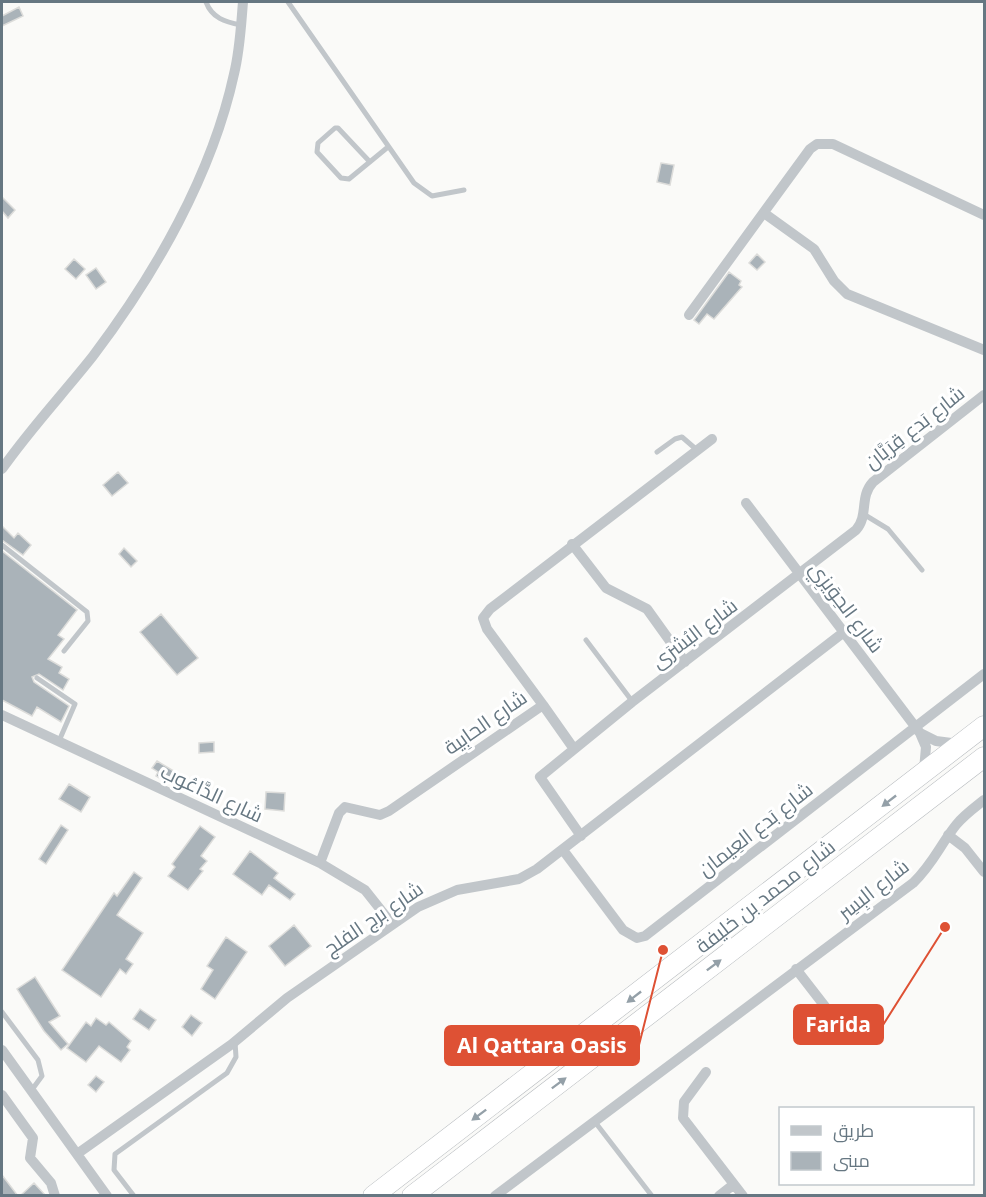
<svg xmlns="http://www.w3.org/2000/svg" width="986" height="1197" font-family="'Noto Sans',Cairo,sans-serif">
<rect width="100%" height="100%" fill="#fafaf8"/>
<path fill="#aab3b9" stroke="#dcdcda" stroke-width="1.5" d="M 19,7 L 23,16 L 2,26 L 2,16 Z
M 661,163 L 674,165 L 670,185 L 657,182 Z
M 2,197 L 15,210 L 8,218 L 2,211 Z
M 757,254 L 765,262 L 757,270 L 749,263 Z
M 74,259 L 85,269 L 76,279 L 65,269 Z
M 96,268 L 106,282 L 96,289 L 86,275 Z
M 729,272 L 741,281 L 739,285 L 742,287 L 714,319 L 707,314 L 699,324 L 694,320 Z
M 118,472 L 128,483 L 112,496 L 103,485 Z
M 2,526 L 14,538 L 18,533 L 31,545 L 23,555 L 2,540 Z
M 124,548 L 137,561 L 131,567 L 119,554 Z
M 2,551 L 77,610 L 58,635 L 64,639 L 48,659 L 62,667 L 59,673 L 69,679 L 63,690 L 39,674 L 32,677 L 34,682 L 69,706 L 61,722 L 37,707 L 32,716 L 2,700 Z
M 161,614 L 198,658 L 177,675 L 140,632 Z
M 214,742 L 214,752 L 199,753 L 199,743 Z
M 157,761 L 177,773 L 170,784 L 156,776 L 158,772 L 152,768 Z
M 69,784 L 90,797 L 81,812 L 59,799 Z
M 266,792 L 285,793 L 284,811 L 265,809 Z
M 61,825 L 68,830 L 46,864 L 39,859 Z
M 200,826 L 215,837 L 201,856 L 207,861 L 200,869 L 203,871 L 188,890 L 168,876 L 175,867 L 172,864 Z
M 250,851 L 278,873 L 274,878 L 295,894 L 290,900 L 269,885 L 262,895 L 233,874 Z
M 134,872 L 142,878 L 117,915 L 143,933 L 126,959 L 133,964 L 126,974 L 120,969 L 101,997 L 62,970 L 114,893 L 117,896 Z
M 294,925 L 311,946 L 285,966 L 269,946 Z
M 226,937 L 247,952 L 215,999 L 201,989 L 213,970 L 207,966 Z
M 35,977 L 60,1016 L 49,1022 L 68,1044 L 61,1050 L 44,1031 L 17,989 Z
M 140,1009 L 156,1020 L 149,1030 L 133,1019 Z
M 191,1015 L 202,1023 L 192,1036 L 182,1027 Z
M 96,1018 L 106,1025 L 109,1022 L 131,1041 L 127,1047 L 130,1050 L 121,1062 L 99,1046 L 86,1062 L 67,1048 L 86,1022 L 91,1026 Z
M 96,1076 L 104,1082 L 96,1092 L 88,1085 Z
M 2,1175 L 18,1196 L 2,1196 Z
M 34,1183 L 46,1196 L 20,1196 Z"/>
<g fill="none" stroke-linecap="round" stroke-linejoin="round">
<defs>
<path id="highway" d="M 373,1196 L 984,726
M 412,1196 L 984,757"/>
</defs>
<use href="#highway" stroke="#b5b9bd" stroke-width="21"/>
<path stroke="#c1c6ca" stroke-width="5" d="M 206,2 C 212,18 225,22 241,25
M 288,2 L 414,183 L 432,196 L 464,190
M 370,162 L 338,128 L 335,128 L 318,143 L 317,152 L 341,178 L 349,179 L 388,147
M 657,452 L 675,439 L 682,437 L 697,450
M 865,515 L 888,529 L 922,570
M 2,545 L 87,612 L 88,621 L 64,651
M 586,640 L 632,701
M 37,678 L 75,704 L 59,741
M 2,1012 L 38,1060 L 42,1076 L 31,1091
M 595,1122 L 652,1196
M 134,1196 L 114,1170 L 115,1154 L 227,1073 L 236,1057 L 235,1042"/>
<path stroke="#c1c6ca" stroke-width="10" d="M 764,213 L 814,249 L 834,281 L 847,294 L 984,350
M 689,315 L 810,149 L 817,144 L 833,144 L 984,215
M 2,469 C 30,429 63,394 93,356 C 155,274 212,175 234,74 C 240,50 241,25 243,2
M 746,503 L 920,733 L 926,747 L 924,770
M 572,544 L 606,588 L 647,609 L 685,662
M 543,705 L 574,749
M 2,715 L 320,863 L 365,890 L 392,924
M 920,733 L 936,741 L 959,744
M 948,835 L 965,848 L 984,872
M 581,836 L 540,777 L 632,702 L 856,530 C 869,515 859,497 873,482 L 984,395
M 563,850 L 623,930 L 637,938 L 645,936 L 984,674
M 320,863 L 339,813 L 345,807 L 380,815 L 389,811 L 543,705 L 487,629 L 483,618 L 490,609 L 712,439
M 796,969 L 851,1040
M 2,1050 L 107,1196
M 706,1072 L 684,1102 L 683,1118 L 743,1196
M 2,1095 L 33,1138 L 30,1158 L 51,1183 L 55,1196
M 77,1154 L 232,1044 L 287,998 L 418,907 L 457,890 L 519,879 L 537,869 L 844,632
M 495,1196 L 913,883 C 933,864 940,845 956,825 C 964,815 974,808 984,800
M 719,1196 L 733,1185"/>
<use href="#highway" stroke="#fff" stroke-width="20"/>
</g>
<defs><path id="oneway-solid" d="M-6-.8H1V-3.2L6.5 0L1 3.2V.8H-6Z" transform="scale(1.5)"/></defs>
<g fill="#94a0a8">
<use href="#oneway-solid" transform="translate(889 801) rotate(142)"/>
<use href="#oneway-solid" transform="translate(714 965) rotate(-37)"/>
<use href="#oneway-solid" transform="translate(634 997) rotate(142)"/>
<use href="#oneway-solid" transform="translate(559 1083) rotate(-37)"/>
<use href="#oneway-solid" transform="translate(479 1115) rotate(143)"/>
</g>
<g text-anchor="middle" dominant-baseline="central" stroke-width="6" stroke-linejoin="round" paint-order="stroke">
<g font-size="20" fill="#667782" stroke="#fff">
<text transform="translate(914 427) rotate(-38)">شارع بَدع قِرَيَّان</text>
<text transform="translate(847 607) rotate(53)">شارع الحِوَيزِي</text>
<text transform="translate(694 633) rotate(-37)">شارع البُشرَى</text>
<text transform="translate(485 722) rotate(-35)">شارع الحابِية</text>
<text transform="translate(212 793) rotate(25)">شارع الدَّاعُوب</text>
<text transform="translate(755 829) rotate(-38)">شارع بَدع العِيمان</text>
<text transform="translate(873 889) rotate(-38)">شارع البِسِر</text>
<text transform="translate(765 896) rotate(-38)">شارع محمد بن خليفة</text>
<text transform="translate(373 918) rotate(-34)">شارع برج الفلج</text>
</g>
</g>
<path fill="none" stroke="#de5134" stroke-width="2" d="M945 927L883 1025M663 950L639 1045"/>
<g fill="#de5134" stroke="#fff" stroke-width="2">
<circle cx="945" cy="927" r="6"/>
<circle cx="663" cy="950" r="6"/>
</g>
<g fill="#de5134" stroke="#de5134" stroke-width="2">
<rect x="794" y="1005" width="89" height="39" rx="6"/>
<rect x="445" y="1026" width="194" height="39" rx="6"/>
</g>
<g font-size="21" text-anchor="middle" font-weight="bold" fill="#fff">
<text x="838" y="1032">Farida</text>
<text x="542" y="1053">Al Qattara Oasis</text>
</g>
<rect width="986" height="1197" fill="none" stroke="#667782" stroke-width="6"/>
<rect x="779" y="1107" width="195" height="78" fill="#ffffff" stroke="#c2c9cd" stroke-width="1.5"/>
<rect x="791" y="1126" width="30" height="9" fill="#c1c6ca" stroke="#c2c9cd" stroke-width="1.5"/>
<text x="833" y="1137" font-size="18" fill="#667782">طريق</text>
<rect x="791" y="1152" width="30" height="18" fill="#aab3b9" stroke="#c2c9cd" stroke-width="1.5"/>
<text x="833" y="1167" font-size="18" fill="#667782">مبنى</text>
</svg>
